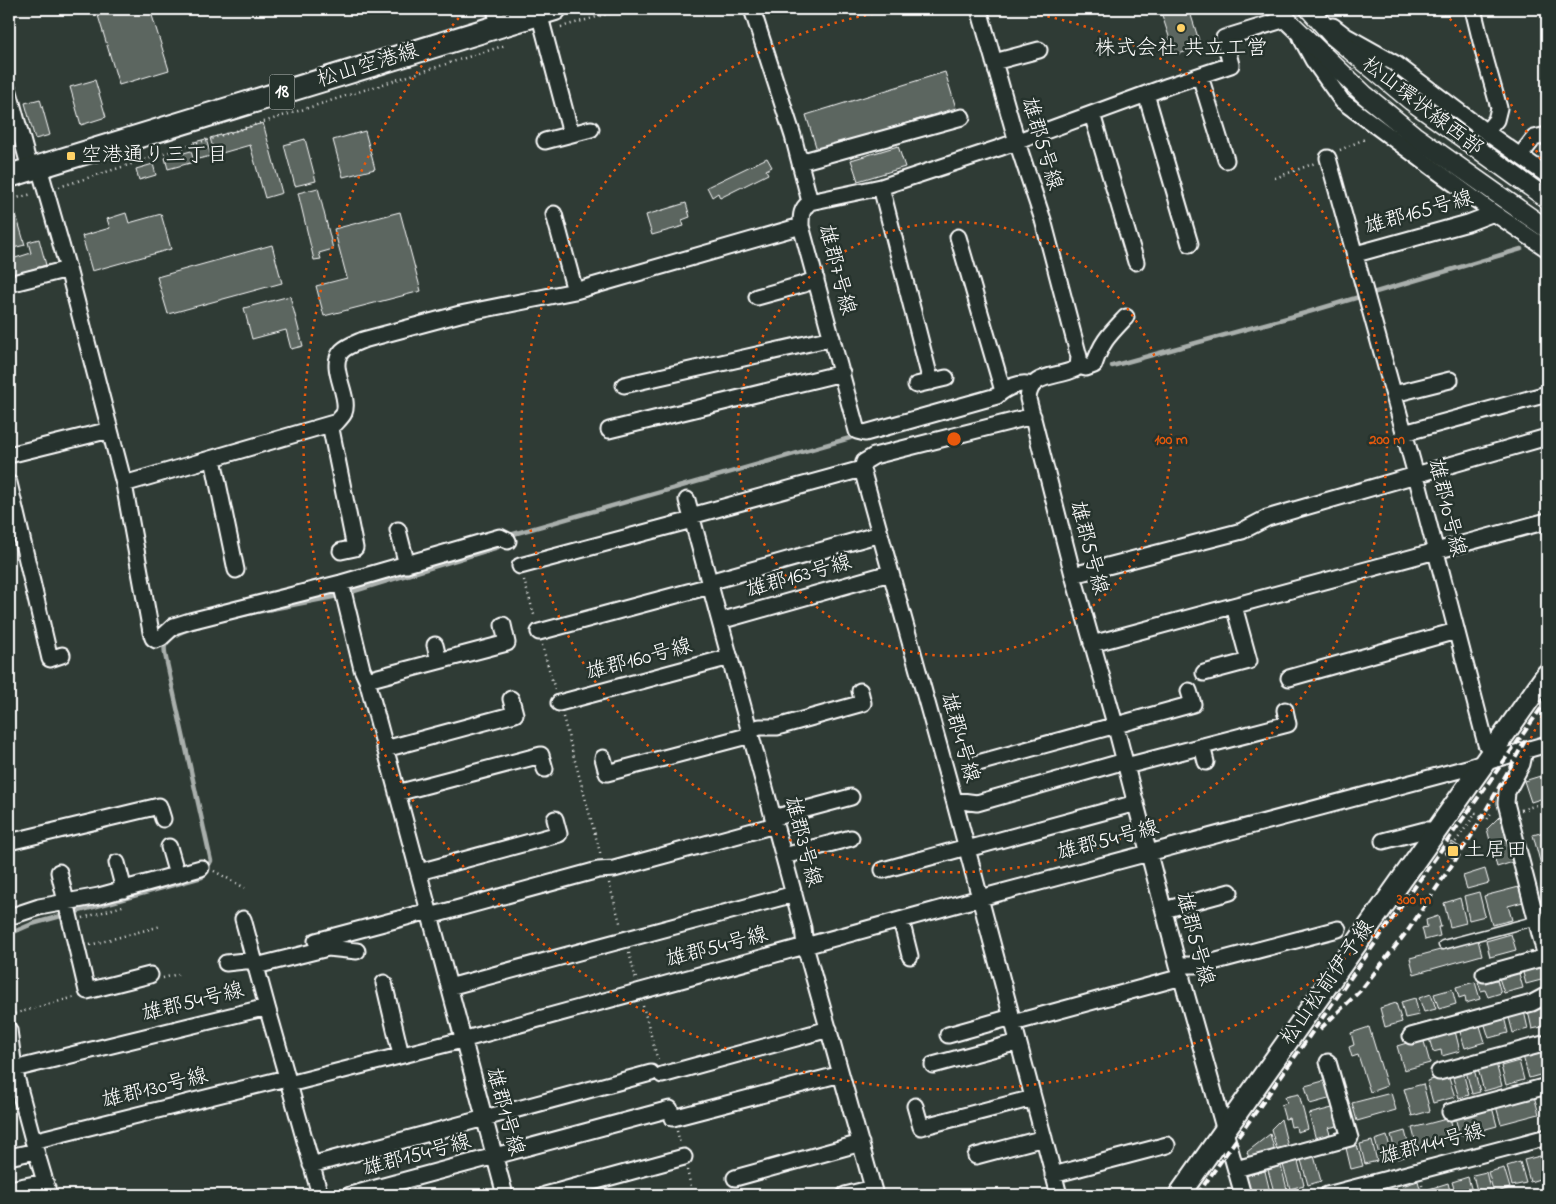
<svg xmlns="http://www.w3.org/2000/svg" width="1556" height="1204" font-family="'Indie Flower','Klee One',sans-serif">
<rect width="100%" height="100%" fill="#2f3b35"/>
<filter id="ink" filterUnits="userSpaceOnUse"><feTurbulence type="fractalNoise" baseFrequency=".02" numOctaves="2"/><feDisplacementMap in="SourceGraphic" scale="10" xChannelSelector="R" yChannelSelector="G"/><feConvolveMatrix kernelMatrix="1 2 1 2 8 2 1 2 1" color-interpolation-filters="sRGB"/></filter>
<g filter="url(#ink)">
<g fill="none" stroke-linecap="round" stroke-linejoin="round">
<path stroke="#a9afac" stroke-width="4.5" d="M 1112,366 L 1305,313 L 1521,249
M 508,537 L 510,535 L 850,438
M 242,615 L 338,596 L 498,547 L 503,542
M 9,934 L 32,924 L 202,877 L 211,861 L 165,654 C 165,651 164,648 165,646 C 171,633 189,629 200,626"/>
</g>
<path fill="#5b6661" stroke="#fff" d="M 96,9 L 150,9 L 169,70 L 119,85 Z
M 854,9 L 875,9 L 856,14 Z
M 1160,9 L 1189,9 L 1201,47 L 1175,55 Z
M 945,72 L 956,108 L 817,150 L 806,115 Z
M 95,80 L 106,117 L 81,125 L 70,87 Z
M 40,99 L 50,135 L 35,139 L 25,103 Z
M 263,123 L 282,193 L 265,198 L 250,145 L 215,155 L 210,138 Z
M 365,131 L 375,169 L 343,177 L 333,140 Z
M 206,139 L 211,156 L 198,159 L 194,142 Z
M 305,139 L 316,181 L 295,186 L 284,145 Z
M 898,146 L 905,167 L 858,181 L 851,160 Z
M 191,151 L 194,162 L 168,169 L 165,158 Z
M 767,158 L 772,167 L 766,170 L 768,174 L 720,198 L 718,193 L 712,197 L 707,187 Z
M 153,164 L 156,175 L 139,180 L 136,169 Z
M 318,188 L 333,249 L 319,253 L 321,259 L 314,260 L 298,193 Z
M 10,194 L 25,245 L 9,249 L 9,195 Z
M 686,203 L 690,217 L 682,220 L 684,226 L 652,235 L 646,215 Z
M 400,212 L 421,291 L 324,316 L 316,286 L 347,278 L 334,229 Z
M 126,213 L 129,223 L 161,214 L 171,249 L 92,271 L 82,236 L 110,228 L 107,219 Z
M 39,239 L 46,265 L 9,276 L 9,260 L 31,253 L 28,242 Z
M 272,245 L 282,283 L 168,314 L 157,277 Z
M 290,296 L 303,346 L 291,349 L 286,330 L 252,339 L 244,308 Z
M 1547,774 L 1547,797 L 1531,802 L 1524,781 Z
M 1500,816 L 1513,862 L 1497,867 L 1487,829 Z
M 1547,831 L 1547,863 L 1541,865 L 1533,835 Z
M 1452,842 L 1461,848 L 1453,858 L 1444,853 Z
M 1485,869 L 1489,883 L 1467,889 L 1463,876 Z
M 1519,887 L 1523,902 L 1508,906 L 1512,920 L 1492,925 L 1484,896 Z
M 1479,892 L 1485,916 L 1469,920 L 1464,896 Z
M 1460,898 L 1466,923 L 1450,927 L 1444,903 Z
M 1547,899 L 1547,919 L 1544,920 L 1539,901 Z
M 1438,916 L 1441,927 L 1438,927 L 1440,936 L 1425,940 L 1422,928 L 1427,927 L 1426,920 Z
M 1511,934 L 1516,950 L 1490,957 L 1486,941 Z
M 1478,940 L 1482,955 L 1414,974 L 1410,958 Z
M 1541,964 L 1545,979 L 1526,984 L 1522,969 Z
M 1518,970 L 1523,988 L 1504,993 L 1498,975 Z
M 1496,976 L 1501,993 L 1488,997 L 1485,990 L 1481,991 L 1478,982 Z
M 1475,982 L 1480,999 L 1466,1003 L 1465,996 L 1459,998 L 1456,987 Z
M 1452,989 L 1456,1004 L 1439,1009 L 1434,994 Z
M 1431,994 L 1436,1009 L 1424,1012 L 1419,998 Z
M 1415,998 L 1419,1015 L 1405,1018 L 1401,1002 Z
M 1396,1003 L 1402,1022 L 1385,1027 L 1380,1008 Z
M 1547,1007 L 1547,1026 L 1532,1029 L 1528,1011 Z
M 1524,1011 L 1528,1029 L 1513,1033 L 1508,1014 Z
M 1504,1017 L 1508,1033 L 1489,1038 L 1484,1022 Z
M 1480,1026 L 1485,1042 L 1465,1048 L 1460,1032 Z
M 1369,1027 L 1387,1086 L 1370,1092 L 1358,1055 L 1352,1057 L 1349,1047 L 1354,1045 L 1351,1033 Z
M 1455,1031 L 1460,1051 L 1442,1056 L 1441,1050 L 1433,1052 L 1429,1038 Z
M 1423,1038 L 1430,1063 L 1404,1070 L 1397,1046 Z
M 1541,1051 L 1547,1073 L 1529,1078 L 1523,1056 Z
M 1519,1061 L 1524,1080 L 1506,1085 L 1501,1066 Z
M 1496,1063 L 1502,1086 L 1484,1091 L 1478,1069 Z
M 1474,1069 L 1480,1092 L 1472,1094 L 1466,1071 Z
M 1463,1072 L 1469,1095 L 1459,1098 L 1452,1075 Z
M 1448,1075 L 1455,1097 L 1433,1103 L 1427,1081 Z
M 1327,1080 L 1332,1098 L 1310,1104 L 1305,1086 Z
M 1423,1084 L 1430,1111 L 1412,1116 L 1404,1089 Z
M 1547,1091 L 1547,1114 L 1546,1114 L 1540,1093 Z
M 1391,1093 L 1396,1110 L 1357,1121 L 1352,1103 Z
M 1299,1094 L 1308,1129 L 1297,1132 L 1296,1126 L 1291,1127 L 1289,1118 L 1285,1119 L 1281,1105 L 1287,1103 L 1285,1097 Z
M 1534,1096 L 1539,1114 L 1501,1124 L 1496,1106 Z
M 1336,1107 L 1341,1125 L 1328,1128 L 1331,1137 L 1316,1140 L 1309,1114 Z
M 1492,1107 L 1497,1126 L 1460,1136 L 1455,1117 Z
M 1450,1118 L 1455,1137 L 1417,1147 L 1412,1128 Z
M 1281,1119 L 1288,1147 L 1277,1150 L 1271,1129 Z
M 1405,1131 L 1411,1155 L 1397,1159 L 1391,1135 Z
M 1270,1134 L 1275,1151 L 1249,1158 L 1247,1152 Z
M 1387,1136 L 1393,1159 L 1381,1162 L 1375,1140 Z
M 1372,1141 L 1377,1161 L 1365,1164 L 1360,1144 Z
M 1357,1145 L 1363,1166 L 1351,1169 L 1346,1148 Z
M 1314,1156 L 1321,1181 L 1308,1185 L 1301,1160 Z
M 1540,1156 L 1546,1177 L 1530,1182 L 1524,1160 Z
M 1298,1161 L 1304,1185 L 1290,1189 L 1283,1165 Z
M 1520,1162 L 1526,1183 L 1512,1186 L 1507,1166 Z
M 1281,1166 L 1287,1189 L 1274,1192 L 1268,1170 Z
M 1504,1168 L 1510,1188 L 1494,1193 L 1488,1172 Z
M 1265,1171 L 1270,1192 L 1264,1193 L 1265,1195 L 1249,1195 L 1244,1176 Z
M 1486,1172 L 1491,1193 L 1478,1195 L 1473,1175 Z
M 1468,1177 L 1473,1195 L 1456,1195 L 1452,1182 Z
M 1418,1181 L 1422,1195 L 1405,1195 L 1402,1186 Z
M 1448,1183 L 1451,1195 L 1431,1195 L 1429,1189 Z
M 1234,1189 L 1236,1195 L 1219,1195 L 1219,1194 Z
M 1399,1191 L 1400,1195 L 1384,1195 Z"/>
<g fill="none" stroke-linecap="round" stroke-linejoin="round">
<defs>
<path id="service" d="M 1443,945 L 1537,920"/>
<path id="minor" d="M 495,9 L 499,25
M 752,9 L 793,136 L 810,202 C 801,209 801,215 801,226 L 857,431 L 865,433 L 997,396 C 1005,388 1021,381 1031,385
M 979,9 L 1017,142 L 1043,220 L 1079,357 L 1078,366 L 1075,369 C 1057,378 1029,373 1028,399 L 1073,575 L 1115,724 L 1178,965 L 1243,1195
M 1473,9 L 1485,58 L 1499,108 L 1496,120 L 1486,132
M 539,13 L 571,134
M 1333,26 L 1346,36 L 1396,64 L 1486,132 L 1547,175
M 1301,38 L 1313,60 L 1342,101 L 1494,213 L 1547,249
M 994,62 L 1039,50
M 1200,76 L 1226,160
M 9,92 L 30,169
M 1146,94 L 1190,244
M 1092,114 L 1136,262
M 545,141 L 591,129
M 1520,156 L 1534,138 L 1547,135
M 1328,158 L 1416,475 L 1486,744 L 1493,752 L 1509,755 L 1547,744
M 800,162 L 962,117
M 39,167 L 68,269 L 124,484 L 337,422 C 339,419 343,416 344,413 C 351,396 327,366 342,351 C 347,346 356,343 363,340 L 460,314 L 575,291 L 801,226
M 881,187 L 931,382
M 810,202 L 881,187 L 999,148 L 1168,86 L 1231,65 L 1224,38 L 1286,19
M 554,214 L 575,291
M 958,237 L 1003,391
M 1356,254 L 1468,223 L 1494,213
M 9,284 L 68,269
M 757,297 L 804,284 L 816,279
M 1078,366 L 1086,368 L 1094,365 C 1102,341 1109,335 1126,317
M 624,385 L 832,338
M 916,385 L 946,378
M 1394,394 L 1450,380
M 1033,416 L 874,456 L 864,462 L 862,469 L 954,800 L 1059,1195
M 330,424 L 355,548 L 341,551
M 609,430 L 842,373
M 1404,433 L 1547,394
M 9,455 L 110,430
M 213,459 L 236,570
M 9,483 L 50,659 L 62,655
M 124,484 L 151,632 L 153,638 L 156,640 L 161,638 L 174,626 L 190,621 L 341,583 L 500,537 L 508,541
M 687,500 L 803,928 L 805,946 L 875,1195
M 691,516 L 862,469
M 398,530 L 407,565
M 520,566 L 692,520
M 1073,575 L 1242,531 L 1267,518 L 1547,437
M 709,582 L 880,534
M 341,583 L 362,669 L 367,680 C 413,852 458,1024 505,1195
M 720,621 L 890,573
M 539,632 L 710,586
M 1092,644 L 1547,521
M 435,645 L 439,661
M 1204,673 L 1249,661 L 1234,606
M 1289,678 L 1456,631
M 367,680 L 507,643 L 503,625
M 559,703 L 730,657
M 749,730 L 760,727 L 777,727 L 863,703 L 860,691
M 1202,746 L 1206,762
M 385,749 L 515,714 L 511,699
M 1525,750 L 1522,764 L 1507,792 L 1506,803 L 1547,961
M 603,758 L 607,773 L 751,735
M 978,763 L 1193,704 L 1189,691
M 1126,766 L 1288,724 L 1285,710
M 397,793 L 541,755 L 545,769
M 954,800 L 977,803 L 1125,761
M 773,818 L 851,797
M 1383,841 L 1425,830 L 1429,830 L 1434,833
M 9,842 L 159,806 L 163,819
M 169,847 L 177,875
M 967,849 L 1136,803
M 784,856 L 851,838
M 117,863 L 124,890
M 883,870 L 967,847
M 59,872 L 87,991 L 150,975
M 419,872 L 559,834 L 555,819
M 1164,910 L 1230,892
M 430,916 L 598,870 L 614,869 L 775,825
M 9,917 L 39,907 L 99,896 L 201,868
M 243,919 L 267,1007
M 901,920 L 910,956
M 316,941 L 429,911
M 226,963 L 254,960
M 1178,965 L 1195,965 L 1209,963 L 1338,929
M 256,966 L 328,948 L 357,951
M 1484,974 L 1546,957
M 384,983 L 401,1055
M 449,987 L 794,894
M 1013,1023 L 1182,977
M 9,1030 L 14,1069 L 36,1151 L 49,1195
M 948,1035 L 1012,1017
M 1411,1036 L 1532,1003 L 1547,995
M 933,1065 L 1018,1042
M 14,1069 L 267,1007 L 289,1084 L 462,1040 L 980,898 L 1467,768 L 1509,755
M 1439,1072 L 1547,1043
M 662,1075 L 829,1029
M 289,1084 L 320,1195
M 915,1106 L 921,1127 L 1033,1098
M 1450,1112 L 1547,1086
M 673,1118 L 841,1074
M 33,1141 L 286,1078
M 976,1156 L 1044,1138
M 9,1157 L 36,1151
M 311,1165 L 651,1073
M 1236,1169 L 1350,1138 L 1328,1062
M 1053,1175 L 1167,1145
M 735,1178 L 861,1143
M 9,1189 L 45,1182
M 350,1195 L 670,1109
M 545,1195 L 684,1157
M 845,1195 L 873,1188
M 1327,1195 L 1547,1137"/>
<path id="tertiary" d="M 1278,9 L 1286,19 L 1365,95 L 1414,135 L 1547,229
M 1309,9 L 1332,35 L 1411,101 L 1547,199"/>
<path id="secondary" d="M 1179,1195 L 1547,674"/>
<path id="primary" d="M 9,176 L 555,9"/>
</defs>
<use href="#service" stroke="#fff" stroke-width="11"/>
<use href="#minor" stroke="#fff" stroke-width="19"/>
<use href="#tertiary" stroke="#fff" stroke-width="21"/>
<use href="#secondary" stroke="#fff" stroke-width="24"/>
<use href="#primary" stroke="#fff" stroke-width="26"/>
<path stroke="#fff" stroke-width="2.5" stroke-dasharray="1 4" stroke-linecap="butt" d="M 561,27 L 625,9
M 1340,150 L 1367,138
M 1275,178 L 1315,163
M 59,187 L 506,45
M 9,200 L 32,194
M 524,580 L 535,618
M 542,645 L 555,690
M 563,717 L 601,856
M 1471,810 L 1487,820 L 1492,811
M 1521,810 L 1547,802
M 1447,854 L 1476,813
M 214,871 L 245,888
M 609,883 L 621,926
M 83,918 L 126,905
M 90,945 L 161,926
M 629,953 L 636,979
M 163,978 L 178,974
M 643,1006 L 658,1061
M 10,1015 L 75,997
M 677,1131 L 680,1143
M 687,1170 L 693,1195
M 1422,1185 L 1425,1195"/>
<use href="#service" stroke="#26332d" stroke-width="8"/>
<use href="#minor" stroke="#26332d" stroke-width="15"/>
<use href="#tertiary" stroke="#26332d" stroke-width="18"/>
<use href="#secondary" stroke="#26332d" stroke-width="20"/>
<use href="#primary" stroke="#26332d" stroke-width="22"/>
<path stroke="#fff" stroke-width="4" stroke-dasharray="8 4" stroke-linecap="butt" d="M 1320,1029 L 1361,990 L 1409,929 L 1472,835 L 1525,741
M 1197,1195 L 1547,700"/>
</g>
</g>
<g fill="none" stroke="#e8590c" stroke-width="2.5" stroke-dasharray="2.5 5">
<circle cx="954" cy="439" r="217"/>
<path d="M1003 9A433 433 0 1 1 905 9"/>
<path d="M1545 709A650 650 0 1 1 463 13M1445 13A650 650 0 0 1 1545 169"/>
</g>
<g fill="#ffd166" stroke="#26332d" stroke-width="2">
<circle cx="1181" cy="28" r="5"/>
<rect x="66" y="151" width="10" height="10" rx="2.5"/>
<rect x="1447" y="845" width="12" height="12" rx="2.5"/>
</g>
<g text-anchor="middle" dominant-baseline="central" stroke-width="5" stroke-linejoin="round" paint-order="stroke">
<rect fill="#26332d" stroke="#bec2c0" stroke-width="1" x="269.5" y="74.5" width="25" height="35" rx="4"/>
<g font-size="20" font-weight="bold" fill="#fff">
<text x="282" y="92">18</text>
</g>
<g font-size="21" fill="#fff" stroke="#26332d" text-anchor="start">
<text x="1181" y="49" text-anchor="middle">株式会社 共立工営</text>
<text x="81" y="156">空港通り三丁目</text>
<text x="1464" y="851">土居田</text>
</g>
<g font-size="21" fill="#fff" stroke="#26332d">
<text transform="translate(368 66) rotate(-17)">松山空港線</text>
<text transform="translate(1422 107) rotate(38)">松山環状線西部</text>
<text transform="translate(1041 144) rotate(73)">雄郡5号線</text>
<text transform="translate(1419 213) rotate(-16)">雄郡165号線</text>
<text transform="translate(836 270) rotate(75)">雄郡7号線</text>
<text transform="translate(1446 508) rotate(76)">雄郡10号線</text>
<text transform="translate(1088 548) rotate(75)">雄郡5号線</text>
<text transform="translate(799 577) rotate(-16)">雄郡163号線</text>
<text transform="translate(639 660) rotate(-15)">雄郡160号線</text>
<text transform="translate(959 738) rotate(74)">雄郡4号線</text>
<text transform="translate(1108 841) rotate(-15)">雄郡54号線</text>
<text transform="translate(802 842) rotate(75)">雄郡3号線</text>
<text transform="translate(1194 939) rotate(75)">雄郡5号線</text>
<text transform="translate(717 948) rotate(-15)">雄郡54号線</text>
<text transform="translate(1328 983) rotate(-55)">松山松前伊予線</text>
<text transform="translate(193 1003) rotate(-14)">雄郡54号線</text>
<text transform="translate(155 1089) rotate(-14)">雄郡130号線</text>
<text transform="translate(504 1112) rotate(74)">雄郡1号線</text>
<text transform="translate(1432 1145) rotate(-15)">雄郡144号線</text>
<text transform="translate(417 1156) rotate(-15)">雄郡154号線</text>
</g>
</g>
<circle cx="954" cy="439" r="8" fill="#e8590c" stroke="#26332d" stroke-width="2.5"/>
<g font-size="15" text-anchor="middle" font-weight="bold" fill="#e8590c" stroke="#26332d" stroke-width="5" stroke-linejoin="round" paint-order="stroke">
<text x="1171" y="444">100 m</text>
<text x="1387" y="444">200 m</text>
<text x="1414" y="904">300 m</text>
</g>
<rect width="1556" height="1204" fill="none" stroke="#26332d" stroke-width="30"/>
<rect x="15" y="15" width="1526" height="1174" fill="none" stroke="#fff" stroke-width="2" filter="url(#ink)"/>
</svg>
